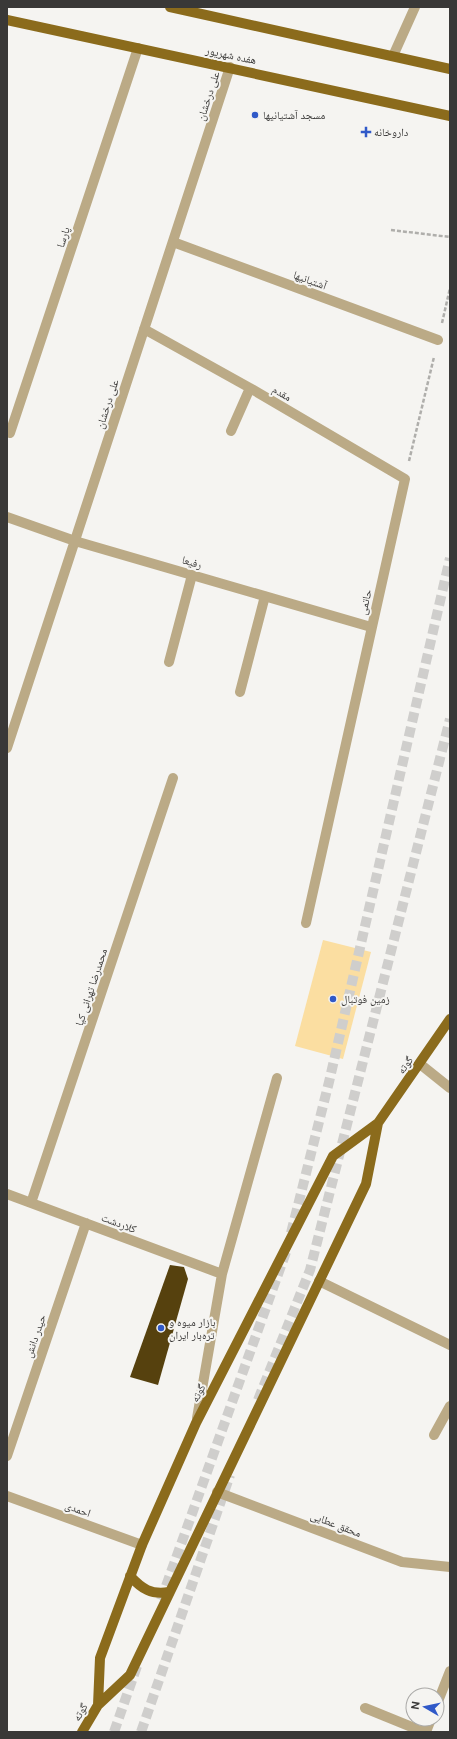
<svg xmlns="http://www.w3.org/2000/svg" width="457" height="1739" font-family="'DM Sans','Noto Naskh Arabic',sans-serif">
<rect width="100%" height="100%" fill="#f5f4f1"/>
<path fill="#fbdea1" d="M 323,940 L 371,952 L 343,1059 L 295,1046 Z"/>
<path fill="#56410e" d="M 170,1265 L 184,1267 L 188,1279 L 158,1385 L 130,1377 Z"/>
<g fill="none" stroke-linecap="round" stroke-linejoin="round">
<path stroke="#cfcecc" stroke-width="10" stroke-dasharray="10 5" stroke-linecap="butt" d="M 291,1233 L 329,1082 L 450,558
M 258,1400 L 310,1270 L 450,719
M 161,1600 L 286,1252
M 114,1732 L 137,1666
M 141,1732 L 230,1475"/>
<path stroke="#afaeab" stroke-width="2.5" stroke-dasharray="4 2" stroke-linecap="butt" d="M 391,230 L 450,237
M 442,323 L 450,288
M 409,461 L 434,357"/>
<path stroke="#bbaa86" stroke-width="10" d="M 393,56 L 415,7
M 173,242 L 438,340
M 144,329 L 250,388 L 405,479 L 306,923
M 231,431 L 250,388
M 10,433 L 138,48
M 7,517 L 75,541 L 371,627
M 169,662 L 192,575
M 240,692 L 265,596
M 7,748 L 230,67
M 420,1064 L 450,1088
M 7,1194 L 222,1274
M 31,1203 L 173,778
M 319,1281 L 450,1345
M 197,1418 L 222,1274 L 277,1078
M 434,1435 L 450,1406
M 7,1456 L 86,1223
M 217,1492 L 402,1562 L 450,1567
M 7,1496 L 142,1545
M 437,1704 L 450,1671
M 365,1708 L 424,1732
M 426,1732 L 431,1719"/>
<path stroke="#8b6b1c" stroke-width="10" d="M 170,7 L 450,69
M 7,20 L 450,116
M 130,1576 C 142,1589 151,1595 169,1592
M 98,1705 L 100,1658 L 142,1545 L 196,1423 L 333,1156 L 378,1123 L 450,1019
M 82,1732 L 98,1705 L 130,1675 L 366,1184 L 378,1123"/>
</g>
<g fill="#3059c8" stroke="#f5f4f1" stroke-width="1.5">
<circle cx="255" cy="115" r="4"/>
<path d="M364 126h4v4h4v4h-4v4h-4v-4h-4v-4h4z"/>
<circle cx="333" cy="999" r="4"/>
<circle cx="161" cy="1328" r="4"/>
</g>
<g text-anchor="middle" dominant-baseline="central" stroke-width="4" stroke-linejoin="round" paint-order="stroke">
<g font-size="11" fill="#393837" stroke="#f5f4f1">
<text transform="translate(231 55) rotate(12)">هفده شهریور</text>
<text transform="translate(208 96) rotate(-72)">علی درخشان</text>
<text transform="translate(63 237) rotate(-72)">پارسا</text>
<text transform="translate(310 280) rotate(20)">آشتیانیها</text>
<text transform="translate(282 393) rotate(30)">مقدم</text>
<text transform="translate(107 404) rotate(-72)">علی درخشان</text>
<text transform="translate(192 562) rotate(16)">رفیعا</text>
<text transform="translate(365 602) rotate(-77)">حاتمی</text>
<text transform="translate(91 987) rotate(-72)">محمدرضا تهرانی کیا</text>
<text transform="translate(405 1065) rotate(-55)">گوته</text>
<text transform="translate(119 1223) rotate(21)">کلاردشت</text>
<text transform="translate(35 1336) rotate(-71)">حیدر دانش</text>
<text transform="translate(198 1393) rotate(-63)">گوته</text>
<text transform="translate(78 1509) rotate(20)">احمدی</text>
<text transform="translate(336 1524) rotate(21)">محقق عطایی</text>
<text transform="translate(80 1712) rotate(-59)">گوته</text>
</g>
<g font-size="11" fill="#393837" stroke="#f5f4f1" text-anchor="start">
<text x="263" y="115">مسجد آشتیانیها</text>
<text x="374" y="132">داروخانه</text>
<text x="341" y="999">زمین فوتبال</text>
<text x="169" y="1322">بازار میوه و<tspan x="169" dy="13">تره‌بار ایران</tspan></text>
</g>
</g>
<rect width="457" height="1739" fill="none" stroke="#393837" stroke-width="16"/>
<g transform="translate(425 1707) rotate(279)"><circle r="19" fill="#f5f4f1" stroke="#aaa9a7"/>
<path d="M0-3L7 15L0 10L-7 15Z" fill="#3059c8"/>
<text y="-6" font-size="11" font-weight="bold" text-anchor="middle" fill="#393837">N</text>
</g>
</svg>
